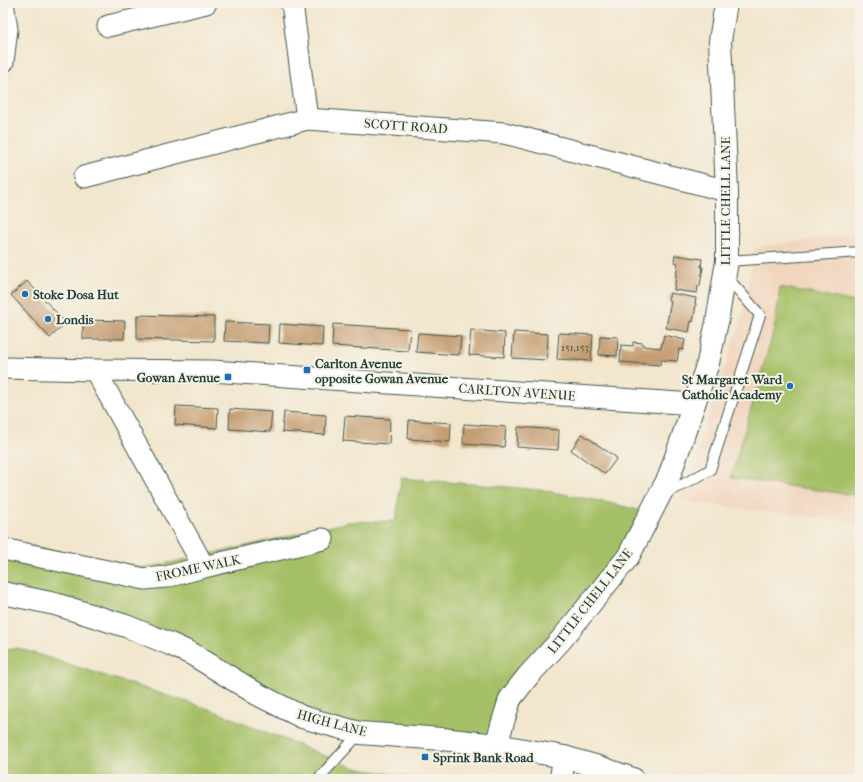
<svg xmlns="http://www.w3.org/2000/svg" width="863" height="782" font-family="'IM FELL French Canon',serif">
<rect width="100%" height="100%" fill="#f7f3e8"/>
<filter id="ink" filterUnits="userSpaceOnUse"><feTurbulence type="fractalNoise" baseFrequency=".025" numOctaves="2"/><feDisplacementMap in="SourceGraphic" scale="8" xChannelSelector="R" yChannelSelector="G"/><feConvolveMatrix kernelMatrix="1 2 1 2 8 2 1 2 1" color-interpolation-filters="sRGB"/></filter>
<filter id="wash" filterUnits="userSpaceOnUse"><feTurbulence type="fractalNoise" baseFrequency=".012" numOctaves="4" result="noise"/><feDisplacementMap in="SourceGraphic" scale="16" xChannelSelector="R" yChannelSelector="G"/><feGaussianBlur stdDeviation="0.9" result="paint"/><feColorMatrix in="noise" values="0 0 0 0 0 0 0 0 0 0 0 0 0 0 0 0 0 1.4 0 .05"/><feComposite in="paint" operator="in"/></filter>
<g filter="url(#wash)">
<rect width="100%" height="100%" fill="#f2e6cd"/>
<path fill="#f1d5bd" d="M 860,232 L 860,523 L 681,501 L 743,313 L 754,248 Z"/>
<path fill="#a4bf65" stroke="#627e4c" d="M 780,287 L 860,303 L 860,496 L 731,478 L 775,326 Z
M 401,478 L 542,490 L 609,503 L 651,513 L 528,676 L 496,745 L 360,733 L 192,654 L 3,593 L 3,541 L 146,568 L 233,549 L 349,522 L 396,521 Z
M 18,648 L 212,710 L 355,768 L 424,779 L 3,779 L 3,651 Z"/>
<g id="blocks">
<path fill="#c59d72" d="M 675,255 L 702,259 L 701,267 L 703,267 L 700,286 L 698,286 L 697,293 L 674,290 L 678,263 L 674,262 Z
M 27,281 L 66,323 L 50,338 L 11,295 Z
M 670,293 L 696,298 L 695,304 L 696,304 L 693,322 L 691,321 L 689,332 L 666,328 L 671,301 L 668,300 Z
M 137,315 L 214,317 L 214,341 L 137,339 Z
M 83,320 L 125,321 L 124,339 L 83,339 Z
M 225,322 L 269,324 L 268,343 L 224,341 Z
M 280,324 L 323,327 L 322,346 L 279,343 Z
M 333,324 L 410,329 L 408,351 L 332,346 Z
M 471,330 L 505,333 L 504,357 L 469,355 Z
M 514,332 L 548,334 L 547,360 L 512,358 Z
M 418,333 L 461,336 L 459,355 L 416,352 Z
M 559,333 L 593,335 L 591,361 L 557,359 Z
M 664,335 L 685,340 L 683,350 L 679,349 L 677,361 L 661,360 L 660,365 L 620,362 L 621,345 L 633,346 L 633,342 L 643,343 L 643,346 L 661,348 Z
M 600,336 L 618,337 L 617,356 L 599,355 Z
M 176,406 L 218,408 L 217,428 L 175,425 Z
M 230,409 L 272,412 L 270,432 L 229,429 Z
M 284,412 L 326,415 L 325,435 L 282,432 Z
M 345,416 L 390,419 L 389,444 L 343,441 Z
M 409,420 L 451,423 L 450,442 L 408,439 Z
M 464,424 L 506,427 L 504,447 L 463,444 Z
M 518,427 L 559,430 L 558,450 L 517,447 Z
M 582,434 L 617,458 L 605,474 L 571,450 Z"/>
</g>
</g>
<g filter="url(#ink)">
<use href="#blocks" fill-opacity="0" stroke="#3f564b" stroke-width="1"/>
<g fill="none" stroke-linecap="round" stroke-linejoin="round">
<defs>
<path id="service" d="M 727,261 L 860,252
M 665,494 L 710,470 L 760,315 L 726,276
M 318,779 L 360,733"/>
<path id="minor" d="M 292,3 L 307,119
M 108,26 L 206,3
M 3,62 L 7,29 L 3,3
M 84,177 L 307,119 L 504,133 L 727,191
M 3,368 L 95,370 L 212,371 L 694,404
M 95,370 L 204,567
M 3,549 L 145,579 L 166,577 L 204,567 L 323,539"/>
<path id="tertiary" d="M 496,745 L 510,699 L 528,676 L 561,640 L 628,557 L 669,477 L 708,363 L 717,322 L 727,261 L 727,191 L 720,41 L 726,3
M 561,779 L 564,757"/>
<path id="primary" d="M 3,593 L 55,604 L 126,626 L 170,644 L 192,654 L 257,694 L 302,717 L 360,733 L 442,739 L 496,745 L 564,757 L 602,768 L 633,779"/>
</defs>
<use href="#service" stroke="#3f564b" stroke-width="12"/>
<use href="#minor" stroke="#3f564b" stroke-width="23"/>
<use href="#tertiary" stroke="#3f564b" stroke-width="24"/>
<use href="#primary" stroke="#3f564b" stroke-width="24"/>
<use href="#service" stroke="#fff" stroke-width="10"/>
<use href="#minor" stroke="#fff" stroke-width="21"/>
<use href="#tertiary" stroke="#fff" stroke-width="22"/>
<use href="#primary" stroke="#fff" stroke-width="22"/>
</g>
</g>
<g fill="#1f6fb2" stroke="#f7f3e8" stroke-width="1.5">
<circle cx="25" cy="294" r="4"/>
<circle cx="48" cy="319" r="4"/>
<rect x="303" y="366" width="8" height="8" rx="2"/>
<rect x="224" y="373" width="8" height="8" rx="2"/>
<circle cx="790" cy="386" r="4"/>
<rect x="421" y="753" width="8" height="8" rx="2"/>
</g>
<g text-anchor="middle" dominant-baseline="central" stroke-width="4" stroke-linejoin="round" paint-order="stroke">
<g font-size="11" fill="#485544">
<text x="575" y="347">151,153</text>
</g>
<g font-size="13" fill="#1f3d34" stroke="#f7f3e8">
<text transform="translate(406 126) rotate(4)">SCOTT ROAD</text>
<text transform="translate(725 201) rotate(-90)">LITTLE CHELL LANE</text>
<text transform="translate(517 392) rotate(4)">CARLTON AVENUE</text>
<text transform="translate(198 568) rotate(-12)">FROME WALK</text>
<text transform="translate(590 601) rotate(-52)">LITTLE CHELL LANE</text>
<text transform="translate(332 723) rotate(15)">HIGH LANE</text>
</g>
<g font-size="13" font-weight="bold" fill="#1f3d34" stroke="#f7f3e8" text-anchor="start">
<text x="33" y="294">Stoke Dosa Hut</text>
<text x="56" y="319">Londis</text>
<text x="315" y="363">Carlton Avenue<tspan x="315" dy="15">opposite Gowan Avenue</tspan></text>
<text x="220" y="377" text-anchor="end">Gowan Avenue</text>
<text x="782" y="379" text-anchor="end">St Margaret Ward<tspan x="782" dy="15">Catholic Academy</tspan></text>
<text x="433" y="757">Sprink Bank Road</text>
</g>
</g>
<rect width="863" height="782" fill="none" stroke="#f7f3e8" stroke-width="16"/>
</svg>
